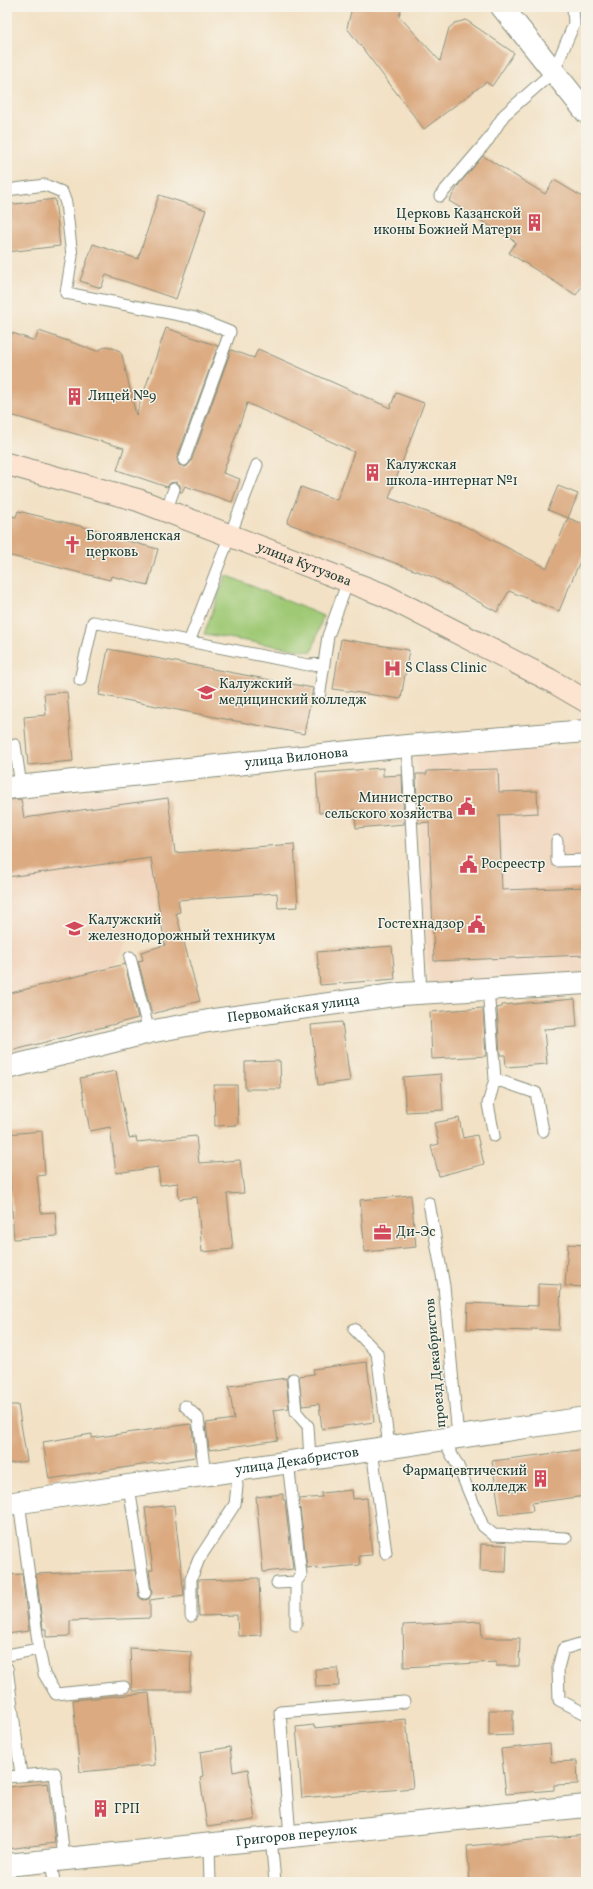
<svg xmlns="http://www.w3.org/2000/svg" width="593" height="1889" font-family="Vollkorn,serif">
<rect width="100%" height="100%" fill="#f7f3e8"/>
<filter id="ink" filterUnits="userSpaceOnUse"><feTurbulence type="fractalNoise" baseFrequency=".025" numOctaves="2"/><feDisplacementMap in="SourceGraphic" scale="8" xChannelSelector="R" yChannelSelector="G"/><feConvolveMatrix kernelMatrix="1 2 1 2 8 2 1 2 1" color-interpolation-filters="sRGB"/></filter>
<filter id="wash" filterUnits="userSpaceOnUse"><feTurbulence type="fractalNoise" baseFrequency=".012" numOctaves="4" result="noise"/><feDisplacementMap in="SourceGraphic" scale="16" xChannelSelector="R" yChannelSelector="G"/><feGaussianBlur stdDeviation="0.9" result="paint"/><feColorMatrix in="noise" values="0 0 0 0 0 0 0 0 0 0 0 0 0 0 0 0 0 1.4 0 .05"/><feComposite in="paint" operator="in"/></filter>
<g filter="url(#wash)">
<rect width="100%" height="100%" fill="#f2e1c5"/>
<path fill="#f1d5bd" d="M 586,748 L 586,977 L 429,983 L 416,752 Z
M 166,783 L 175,855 L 176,886 L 180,912 L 160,915 L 127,942 L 113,967 L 127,1021 L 7,1052 L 7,802 Z"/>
<path fill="#9fc975" stroke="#5f8354" d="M 226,575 L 323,616 L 312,652 L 204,634 Z"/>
<g id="blocks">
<path fill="#dbaa81" d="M 352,7 L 402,7 L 399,16 L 440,61 L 449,28 L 455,23 L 466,20 L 514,53 L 492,86 L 486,82 L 424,129 L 347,28 Z
M 483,156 L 545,194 L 554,180 L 586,199 L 586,280 L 576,295 L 509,253 L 516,242 L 449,201 L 460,183 Z
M 159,195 L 206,210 L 176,299 L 106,275 L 101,288 L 80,281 L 93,244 L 138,259 Z
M 55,199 L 60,246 L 7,252 L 7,205 Z
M 166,328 L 218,346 L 177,458 L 179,465 L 186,467 L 191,462 L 231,350 L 254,358 L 258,349 L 390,408 L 396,393 L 424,403 L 389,498 L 465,526 L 547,568 L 568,518 L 586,525 L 586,547 L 559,611 L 509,591 L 497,612 L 433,577 L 287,523 L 301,487 L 337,500 L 354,452 L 247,403 L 223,473 L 240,479 L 232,502 L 185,486 L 182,492 L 180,492 L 180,485 L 176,482 L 170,483 L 167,487 L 117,470 L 124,448 L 7,414 L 7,331 L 35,341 L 39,331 L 97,351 L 107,346 L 118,350 L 122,355 L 136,415 Z
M 558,486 L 578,494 L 568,518 L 548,510 Z
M 18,511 L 121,536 L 120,539 L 158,549 L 148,585 L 111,576 L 110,580 L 7,555 L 7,515 L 16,517 Z
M 341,639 L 409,650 L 401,699 L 333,689 Z
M 108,649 L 313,688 L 304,734 L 99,695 Z
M 67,692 L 73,761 L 28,765 L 24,717 L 46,715 L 44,694 Z
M 383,768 L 383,776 L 402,775 L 404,824 L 356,828 L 355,810 L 319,813 L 316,773 Z
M 498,769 L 499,792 L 537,791 L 538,813 L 499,815 L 502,890 L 586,887 L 586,955 L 434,961 L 429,822 L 418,823 L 416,774 L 427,774 L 427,771 Z
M 168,798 L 175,853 L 294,844 L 298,907 L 278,908 L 277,893 L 178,900 L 180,912 L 176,913 L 200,1001 L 152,1014 L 138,961 L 143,960 L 141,952 L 165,945 L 151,858 L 7,877 L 7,800 L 21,799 L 24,818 Z
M 392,946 L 395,979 L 320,985 L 317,952 Z
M 125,964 L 138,1018 L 7,1052 L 7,994 Z
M 575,999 L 577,1027 L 544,1029 L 547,1064 L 506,1067 L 505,1055 L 500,1055 L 497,1008 L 502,1007 L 502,1005 Z
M 483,1008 L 486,1056 L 432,1059 L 430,1012 Z
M 342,1022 L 350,1081 L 318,1085 L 311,1025 Z
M 280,1061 L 281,1089 L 245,1089 L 245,1062 Z
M 116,1071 L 129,1138 L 136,1137 L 137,1142 L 196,1136 L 199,1163 L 240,1160 L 244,1193 L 227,1194 L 233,1249 L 202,1252 L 197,1197 L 179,1199 L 178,1183 L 160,1185 L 158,1167 L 116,1173 L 110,1127 L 90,1131 L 80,1078 Z
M 441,1074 L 443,1110 L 406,1112 L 403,1077 Z
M 214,1085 L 237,1085 L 238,1125 L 215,1126 Z
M 459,1118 L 463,1138 L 477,1135 L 484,1164 L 439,1176 L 431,1146 L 439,1144 L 434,1123 Z
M 42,1131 L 45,1175 L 37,1176 L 41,1213 L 55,1212 L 57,1236 L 14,1239 L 7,1134 Z
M 411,1195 L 416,1247 L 365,1252 L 360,1200 Z
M 568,1244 L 586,1245 L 586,1287 L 565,1286 Z
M 538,1284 L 561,1285 L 559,1330 L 531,1329 L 531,1331 L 467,1329 L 468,1303 L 538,1306 Z
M 367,1362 L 374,1422 L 322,1429 L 319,1404 L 302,1406 L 299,1376 L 314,1374 L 313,1369 Z
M 286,1378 L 289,1408 L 273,1410 L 278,1440 L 209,1450 L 206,1423 L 234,1419 L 229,1386 Z
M 7,1405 L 18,1405 L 27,1461 L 7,1464 Z
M 190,1424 L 192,1426 L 195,1457 L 49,1479 L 43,1442 L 92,1434 L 92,1438 Z
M 586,1449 L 586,1496 L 532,1503 L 533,1511 L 500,1515 L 492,1461 Z
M 352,1490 L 353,1499 L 367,1498 L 372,1555 L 359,1556 L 360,1565 L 316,1569 L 315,1567 L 307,1568 L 299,1499 L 322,1497 L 321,1493 Z
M 283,1494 L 283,1500 L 285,1500 L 293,1569 L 263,1572 L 256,1497 Z
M 174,1505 L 184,1595 L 150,1600 L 150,1618 L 70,1621 L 70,1636 L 46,1637 L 46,1629 L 43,1629 L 36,1574 L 135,1570 L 139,1597 L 143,1600 L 149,1599 L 152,1592 L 149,1570 L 153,1570 L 145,1508 Z
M 481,1544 L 507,1545 L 506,1572 L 480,1571 Z
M 22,1574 L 29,1631 L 7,1634 L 7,1575 Z
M 259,1578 L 261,1635 L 238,1636 L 237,1615 L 199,1616 L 198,1580 Z
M 481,1621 L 482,1638 L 520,1638 L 519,1666 L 496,1666 L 496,1662 L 404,1667 L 403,1625 Z
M 130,1648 L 191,1652 L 190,1691 L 132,1691 Z
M 338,1668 L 339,1686 L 316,1687 L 315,1669 Z
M 149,1693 L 155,1765 L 80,1772 L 73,1700 Z
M 489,1710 L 513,1710 L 513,1735 L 489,1736 Z
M 406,1719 L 413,1788 L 302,1798 L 296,1727 L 314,1725 L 314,1728 Z
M 550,1744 L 551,1762 L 577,1761 L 578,1784 L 554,1785 L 554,1790 L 506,1794 L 501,1749 Z
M 230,1747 L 233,1772 L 248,1769 L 255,1820 L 207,1827 L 200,1777 L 203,1776 L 200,1752 Z
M 48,1783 L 55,1843 L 7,1849 L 7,1787 Z
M 586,1835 L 586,1882 L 470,1882 L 467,1846 Z"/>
</g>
</g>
<g filter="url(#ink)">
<use href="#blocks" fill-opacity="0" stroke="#888f7c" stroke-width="1"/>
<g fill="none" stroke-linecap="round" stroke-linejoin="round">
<defs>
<path id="service" d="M 7,190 L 45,185 L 62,192 L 66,203 L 72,256 L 66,293 L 195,318 L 230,332 L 184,460
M 440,196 L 488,140 L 504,115 L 554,71 L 574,24 L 573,7
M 166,511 L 174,489
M 189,642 L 257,465
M 80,680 L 93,622 L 308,665 L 324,664
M 319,698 L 328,636 L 348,581
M 15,745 L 21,786
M 407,746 L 421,993
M 557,841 L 557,861 L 586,860
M 130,957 L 149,1032
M 488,988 L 495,1079 L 536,1093 L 543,1131
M 494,1136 L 488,1104 L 495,1079
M 429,1203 L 444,1286 L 458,1437
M 354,1329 L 377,1353 L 389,1447
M 293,1379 L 296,1412 L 308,1426 L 310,1459
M 185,1406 L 198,1418 L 205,1475
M 443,1439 L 458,1466 L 483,1526 L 494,1535 L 566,1538
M 372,1450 L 386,1553
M 129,1486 L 145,1593
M 19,1502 L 39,1649
M 296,1582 L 296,1625
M 277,1583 L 296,1582 L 301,1575 L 288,1462
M 191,1616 L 191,1579 L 199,1559 L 235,1504 L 237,1486 L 235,1470
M 586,1642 L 563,1649 L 558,1668 L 559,1700 L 586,1714
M 7,1655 L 39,1649 L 44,1674 L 56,1694 L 124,1687
M 7,1668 L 21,1775
M 7,1777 L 55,1773 L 64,1859
M 290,1836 L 280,1712 L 404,1702
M 271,1838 L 275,1882
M 209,1845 L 210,1882
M 51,1861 L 54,1882"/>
<g id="minor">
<path d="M 502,7 L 586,112"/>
<path id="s1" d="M 7,788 L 407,746 L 586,731"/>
<path id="s2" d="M 7,1068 L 149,1032 L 214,1020 L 401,994 L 586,983"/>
<path id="s3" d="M 7,1504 L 586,1418"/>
<path id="s4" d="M 7,1865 L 586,1806"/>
</g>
<g id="secondary">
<path id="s5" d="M 7,464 L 138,500 L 384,595 L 550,680 L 586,701"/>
</g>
</defs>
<use href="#service" stroke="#888f7c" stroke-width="13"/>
<use href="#minor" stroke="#888f7c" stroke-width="24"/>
<use href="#secondary" stroke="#888f7c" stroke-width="24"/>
<use href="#service" stroke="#fff" stroke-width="11"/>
<use href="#minor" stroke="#fff" stroke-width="22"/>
<use href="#secondary" stroke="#fde4d1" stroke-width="22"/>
</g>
</g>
<defs>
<symbol id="building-bare" viewBox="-9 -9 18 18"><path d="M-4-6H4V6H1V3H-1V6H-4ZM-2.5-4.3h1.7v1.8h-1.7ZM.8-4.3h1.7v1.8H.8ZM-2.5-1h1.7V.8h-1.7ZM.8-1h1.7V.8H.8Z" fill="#d1495b" stroke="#f7f3e8" stroke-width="2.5" paint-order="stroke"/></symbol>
<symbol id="church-bare" viewBox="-9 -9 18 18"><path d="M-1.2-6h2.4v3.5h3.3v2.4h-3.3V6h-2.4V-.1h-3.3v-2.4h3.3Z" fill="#d1495b" stroke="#f7f3e8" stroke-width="2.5" paint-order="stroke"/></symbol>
<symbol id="hospital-bare" viewBox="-9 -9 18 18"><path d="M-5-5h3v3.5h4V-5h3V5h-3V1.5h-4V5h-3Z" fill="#d1495b" stroke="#f7f3e8" stroke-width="2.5" paint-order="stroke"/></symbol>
<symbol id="university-bare" viewBox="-9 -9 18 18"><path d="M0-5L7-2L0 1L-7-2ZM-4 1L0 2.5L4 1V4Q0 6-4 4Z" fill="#d1495b" stroke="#f7f3e8" stroke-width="2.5" paint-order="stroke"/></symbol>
<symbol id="civic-bare" viewBox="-9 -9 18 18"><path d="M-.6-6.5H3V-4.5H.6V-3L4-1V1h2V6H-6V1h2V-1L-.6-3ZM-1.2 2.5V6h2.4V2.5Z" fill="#d1495b" stroke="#f7f3e8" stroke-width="2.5" paint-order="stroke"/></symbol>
<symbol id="office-bare" viewBox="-9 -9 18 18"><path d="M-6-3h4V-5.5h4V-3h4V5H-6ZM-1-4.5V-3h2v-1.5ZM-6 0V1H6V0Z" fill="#d1495b" stroke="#f7f3e8" stroke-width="2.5" paint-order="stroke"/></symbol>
</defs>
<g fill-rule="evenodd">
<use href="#building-bare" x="522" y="210" width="25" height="25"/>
<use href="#building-bare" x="62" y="384" width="25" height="25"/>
<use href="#building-bare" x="360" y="460" width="25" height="25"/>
<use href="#church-bare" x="60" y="532" width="25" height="25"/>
<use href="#hospital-bare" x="380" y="656" width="25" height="25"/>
<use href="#university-bare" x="194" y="680" width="25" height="25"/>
<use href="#civic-bare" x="454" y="794" width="25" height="25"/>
<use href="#civic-bare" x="456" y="852" width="25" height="25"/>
<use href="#civic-bare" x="464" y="912" width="25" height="25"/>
<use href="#university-bare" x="62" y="916" width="25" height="25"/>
<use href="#office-bare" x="370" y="1220" width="25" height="25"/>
<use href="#building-bare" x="528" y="1466" width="25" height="25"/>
<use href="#building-bare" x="88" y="1796" width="25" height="25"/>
</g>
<g text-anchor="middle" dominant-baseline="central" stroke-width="3" stroke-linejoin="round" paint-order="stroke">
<g font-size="14" fill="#1f3d34" stroke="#f7f3e8" text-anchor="start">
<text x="521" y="214" text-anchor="end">Церковь Казанской<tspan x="521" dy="16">иконы Божией Матери</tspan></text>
<text x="88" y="396">Лицей №9</text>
<text x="386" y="465">Калужская<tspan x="386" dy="16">школа-интернат №1</tspan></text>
<text x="86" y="536">Богоявленская<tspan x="86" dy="16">церковь</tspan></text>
<text x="405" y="668">S Class Clinic</text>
<text x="219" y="684">Калужский<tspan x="219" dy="16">медицинский колледж</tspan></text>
<text x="453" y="798" text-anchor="end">Министерство<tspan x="453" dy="16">сельского хозяйства</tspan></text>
<text x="481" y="864">Росреестр</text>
<text x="88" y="920">Калужский<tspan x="88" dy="16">железнодорожный техникум</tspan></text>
<text x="464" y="924" text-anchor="end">Гостехнадзор</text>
<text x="396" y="1232">Ди-Эс</text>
<text x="527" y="1471" text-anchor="end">Фармацевтический<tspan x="527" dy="16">колледж</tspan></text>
<text x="114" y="1809">ГРП</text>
</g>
<g font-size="14" fill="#1f3d34" stroke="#f7f3e8">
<text stroke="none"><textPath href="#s5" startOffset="314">улица Кутузова</textPath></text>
<text stroke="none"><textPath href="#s1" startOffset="291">улица Вилонова</textPath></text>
<text stroke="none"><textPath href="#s2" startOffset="293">Первомайская улица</textPath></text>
<text transform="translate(436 1363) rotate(-95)">проезд Декабристов</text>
<text stroke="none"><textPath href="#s3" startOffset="293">улица Декабристов</textPath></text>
<text stroke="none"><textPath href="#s4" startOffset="291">Григоров переулок</textPath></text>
</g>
</g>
<rect width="593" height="1889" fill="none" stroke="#f7f3e8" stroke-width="24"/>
</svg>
